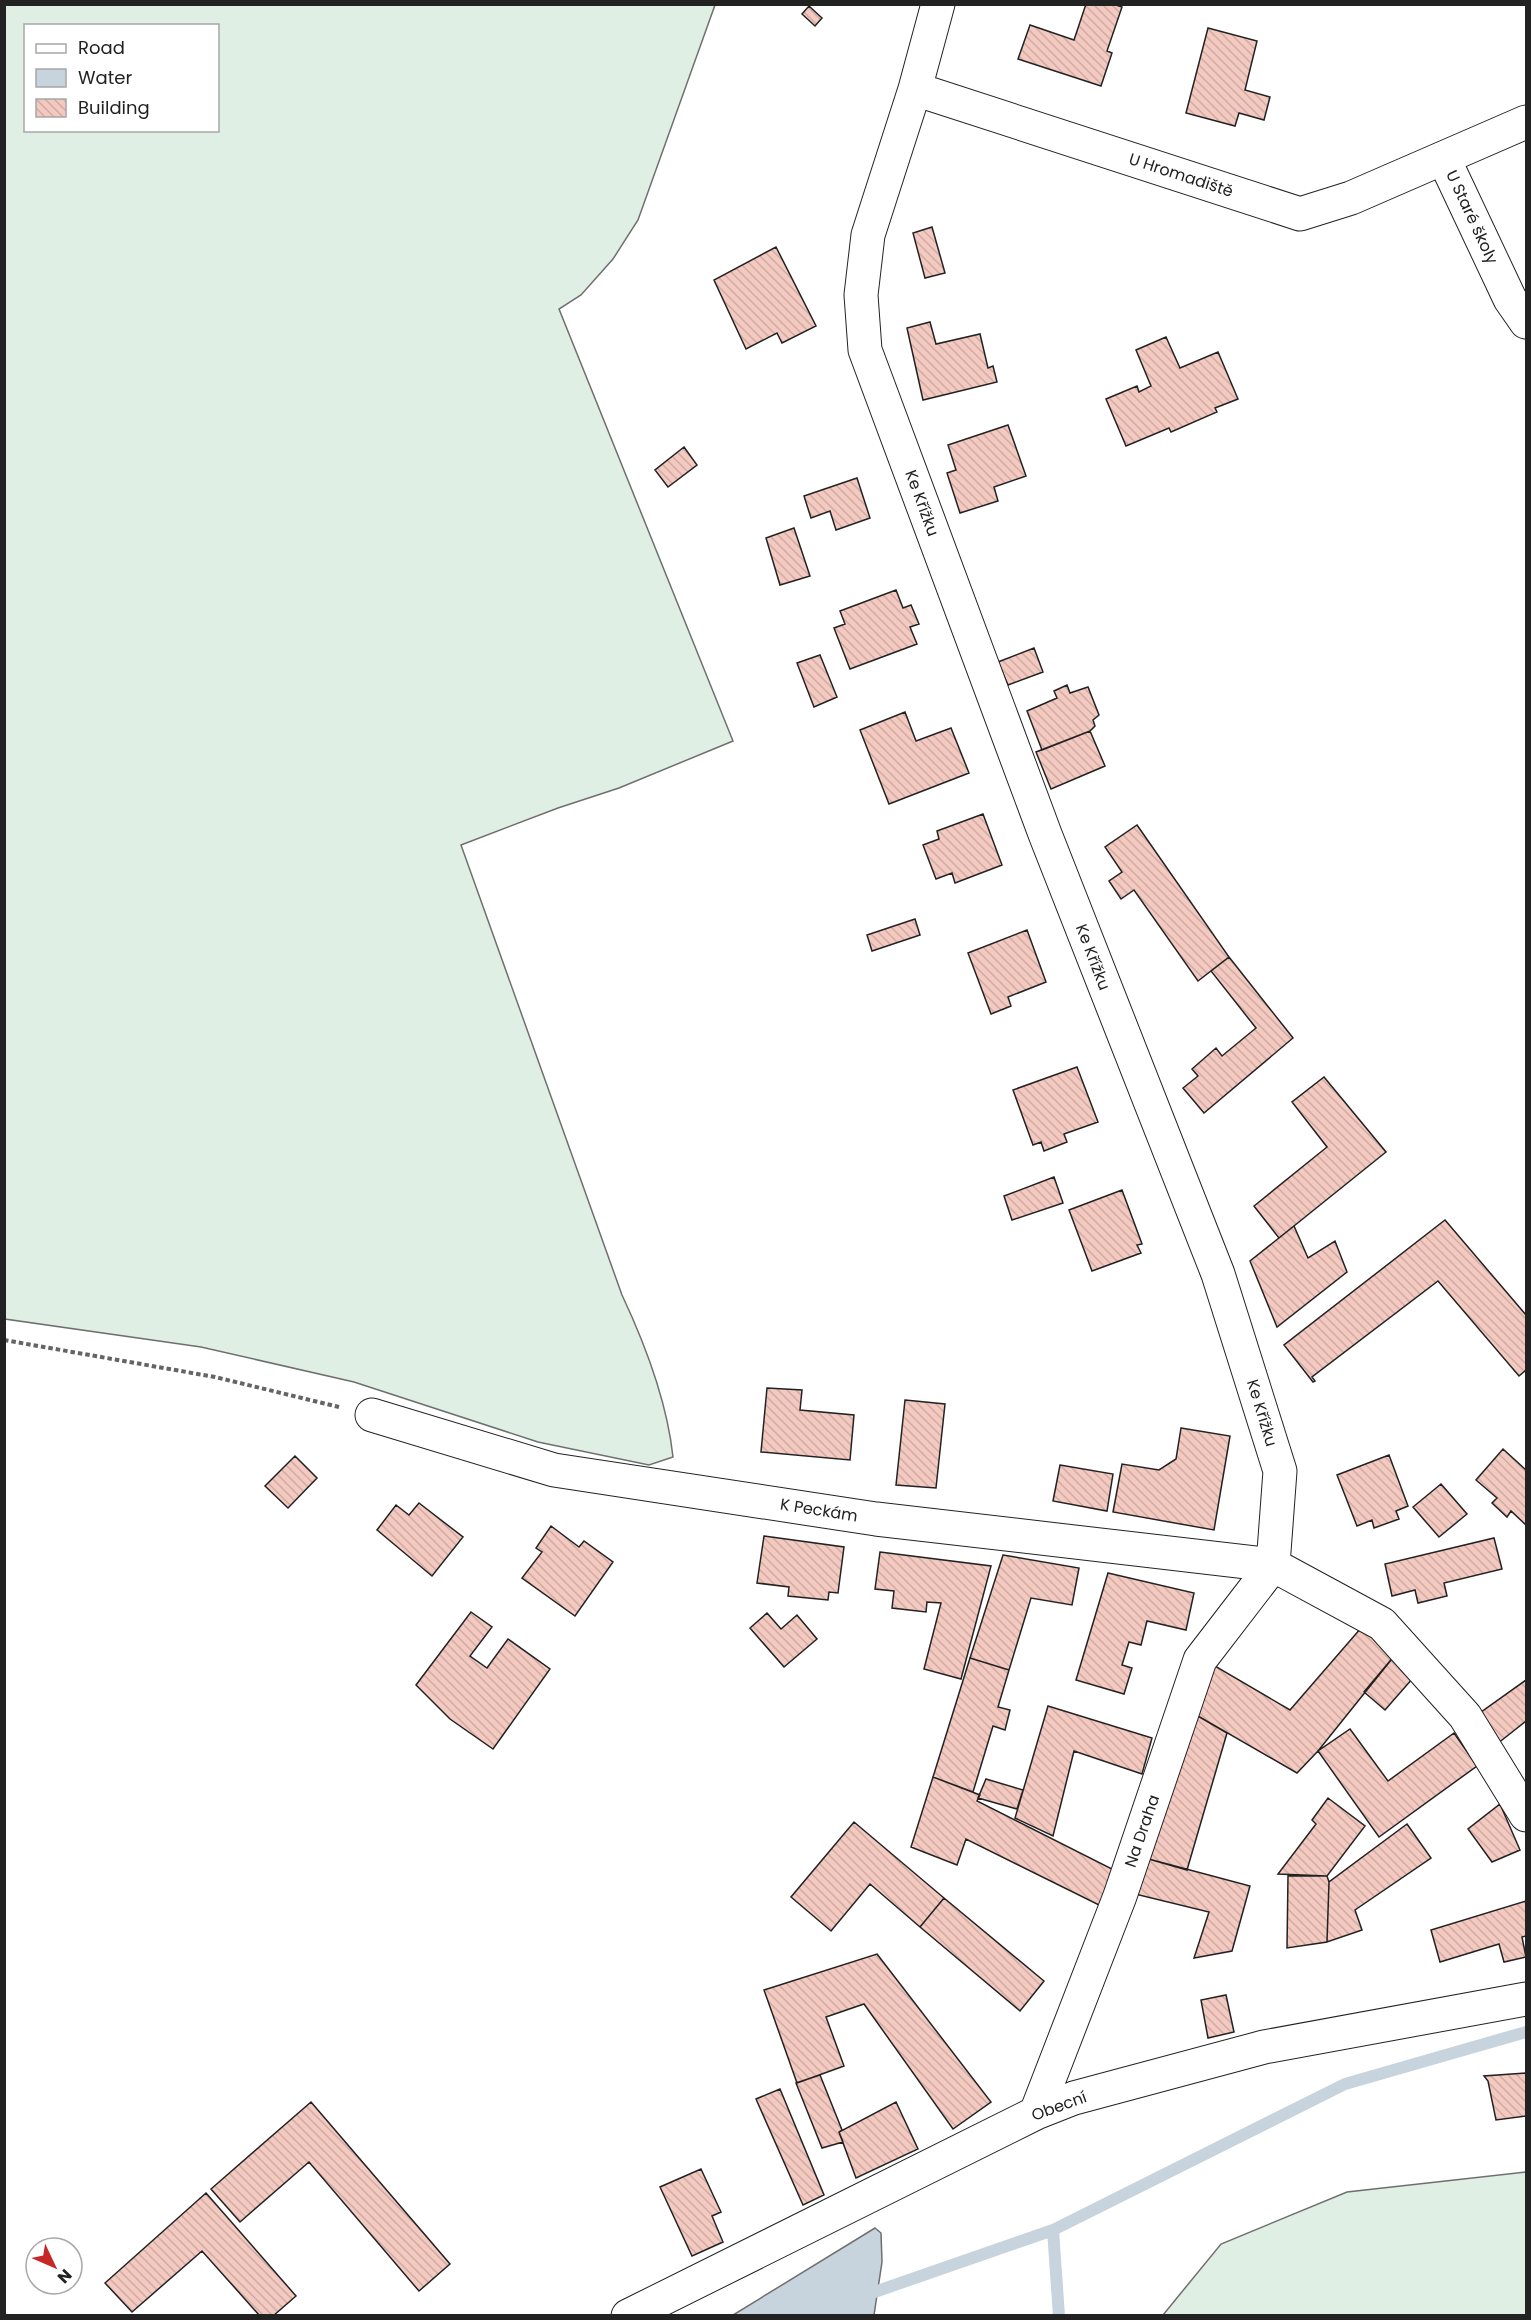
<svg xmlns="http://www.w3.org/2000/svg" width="1531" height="2320" font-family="Poppins,sans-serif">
<defs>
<pattern id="building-back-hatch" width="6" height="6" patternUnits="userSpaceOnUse" patternTransform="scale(1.5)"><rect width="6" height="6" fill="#f3c9c0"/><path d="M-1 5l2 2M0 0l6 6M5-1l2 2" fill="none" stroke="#d0aca5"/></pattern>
</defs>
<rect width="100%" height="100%" fill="#fff"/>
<path fill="#e0efe3" stroke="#6f6f6f" stroke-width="1.5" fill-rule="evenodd" d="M 5,4 L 715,5 L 638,220 L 613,259 L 581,295 L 559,309 L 733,741 L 619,788 L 558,808 L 461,845 L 622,1295 C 646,1346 667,1401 673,1457 L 649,1465 L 538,1442 L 354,1382 L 201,1347 L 5,1319 ZM 26,26 L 218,26 L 218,130 L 26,130 Z
M 1526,2172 L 1526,2315 L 1163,2315 L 1221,2244 L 1347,2192 Z"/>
<path fill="#c7d3dd" stroke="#6f6f6f" stroke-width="1.5" d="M 875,2228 L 881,2233 L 882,2262 L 874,2315 L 733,2315 Z"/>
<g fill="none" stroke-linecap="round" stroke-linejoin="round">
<path stroke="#c7d3dd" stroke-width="12" d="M 863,2296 L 1053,2230
M 1059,2316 L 1053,2230 L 1345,2084 L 1526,2032"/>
</g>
<path fill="url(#building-back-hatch)" stroke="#222" stroke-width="1.5" d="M 1086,4 L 1113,4 L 1122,7 L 1107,51 L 1112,53 L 1101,86 L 1018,59 L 1030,25 L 1074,40 Z
M 809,6 L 822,18 L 815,26 L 802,14 Z
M 1208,28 L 1257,41 L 1245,90 L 1270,97 L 1264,120 L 1239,113 L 1235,126 L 1186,113 Z
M 932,227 L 945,273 L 925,278 L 913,233 Z
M 776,247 L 816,326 L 782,343 L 777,333 L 746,349 L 714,280 Z
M 930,322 L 936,344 L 980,334 L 988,368 L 993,366 L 997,382 L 923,400 L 907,328 Z
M 1166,337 L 1180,368 L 1218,352 L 1238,399 L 1215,408 L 1217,412 L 1171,432 L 1169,428 L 1126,446 L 1106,399 L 1137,386 L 1139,392 L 1151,386 L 1136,350 Z
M 1008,425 L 1026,476 L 994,487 L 998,501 L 960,513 L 947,473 L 956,470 L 948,445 Z
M 684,447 L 697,465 L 668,487 L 655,470 Z
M 857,478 L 870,518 L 836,530 L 830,511 L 811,518 L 804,496 Z
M 794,528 L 810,576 L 780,585 L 766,538 Z
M 896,590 L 903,608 L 911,605 L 919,624 L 910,627 L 917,644 L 850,669 L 834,628 L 845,624 L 840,611 Z
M 1034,648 L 1043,672 L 1008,685 L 998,662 Z
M 820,655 L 837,697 L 814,707 L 797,663 Z
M 1067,685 L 1070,693 L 1088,687 L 1099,715 L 1093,720 L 1095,726 L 1090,731 L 1042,750 L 1027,711 L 1057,698 L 1054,691 Z
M 905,712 L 916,741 L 951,728 L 969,773 L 889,804 L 860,730 Z
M 1090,731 L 1105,766 L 1051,789 L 1036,752 Z
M 983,814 L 1002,865 L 955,883 L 952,873 L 936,879 L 923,845 L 939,839 L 937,831 Z
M 1137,825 L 1229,957 L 1198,981 L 1134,890 L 1121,899 L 1109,881 L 1122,872 L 1105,847 Z
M 915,919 L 920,935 L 872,951 L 867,935 Z
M 1027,930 L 1046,982 L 1008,997 L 1011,1006 L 991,1014 L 968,953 Z
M 1229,957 L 1293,1038 L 1204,1113 L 1183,1088 L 1198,1076 L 1192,1069 L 1216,1048 L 1222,1056 L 1256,1028 L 1211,971 Z
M 1077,1067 L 1098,1122 L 1064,1134 L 1067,1142 L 1044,1151 L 1041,1142 L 1033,1145 L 1013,1090 Z
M 1324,1077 L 1386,1152 L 1279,1238 L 1254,1206 L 1327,1147 L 1292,1102 Z
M 1054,1177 L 1063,1203 L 1012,1220 L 1004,1196 Z
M 1122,1190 L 1142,1244 L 1137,1245 L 1141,1253 L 1092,1271 L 1069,1210 Z
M 1445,1220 L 1526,1315 L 1526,1370 L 1519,1376 L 1438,1281 L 1312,1377 L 1315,1381 L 1313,1382 L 1284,1345 Z
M 1294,1226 L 1308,1258 L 1335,1241 L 1347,1272 L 1277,1327 L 1250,1261 Z
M 767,1388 L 802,1390 L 800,1410 L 854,1415 L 850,1460 L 761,1452 Z
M 905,1400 L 945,1404 L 936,1488 L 896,1485 Z
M 1181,1428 L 1230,1436 L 1214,1530 L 1113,1512 L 1122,1464 L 1159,1470 L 1176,1459 Z
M 1503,1449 L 1526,1470 L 1526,1525 L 1511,1511 L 1507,1517 L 1492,1503 L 1497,1498 L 1476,1480 Z
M 1389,1455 L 1408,1506 L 1396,1511 L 1399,1519 L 1374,1528 L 1372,1520 L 1357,1526 L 1337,1475 Z
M 295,1456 L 317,1478 L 288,1508 L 265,1486 Z
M 1060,1465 L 1113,1474 L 1107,1511 L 1053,1501 Z
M 1441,1484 L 1467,1514 L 1439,1537 L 1413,1507 Z
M 419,1503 L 463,1537 L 432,1576 L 377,1530 L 396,1505 L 409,1515 Z
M 551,1526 L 579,1547 L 584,1541 L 613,1562 L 575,1616 L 522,1578 L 542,1552 L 536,1548 Z
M 764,1536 L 844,1547 L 838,1593 L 829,1592 L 828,1600 L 788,1596 L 789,1587 L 757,1583 Z
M 1494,1538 L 1502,1569 L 1444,1583 L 1447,1596 L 1418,1603 L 1415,1590 L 1392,1596 L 1385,1564 Z
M 880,1552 L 991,1566 L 961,1679 L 924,1669 L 941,1603 L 927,1602 L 926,1612 L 892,1608 L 894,1591 L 875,1589 Z
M 1003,1555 L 1079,1568 L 1072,1605 L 1031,1598 L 1009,1670 L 970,1658 Z
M 1108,1573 L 1194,1593 L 1186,1630 L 1147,1621 L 1141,1645 L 1129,1642 L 1122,1665 L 1132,1668 L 1124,1694 L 1076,1680 Z
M 471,1612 L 492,1627 L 470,1656 L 487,1668 L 508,1639 L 550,1669 L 493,1749 L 450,1719 L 416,1685 Z
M 767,1613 L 781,1629 L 797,1615 L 817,1639 L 784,1667 L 750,1628 Z
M 1361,1628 L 1395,1655 L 1318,1751 L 1297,1773 L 1191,1712 L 1210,1663 L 1290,1710 Z
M 1395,1655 L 1413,1678 L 1385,1710 L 1364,1692 Z
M 970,1658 L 1009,1670 L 998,1707 L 1010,1710 L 1005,1730 L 993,1726 L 973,1792 L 933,1777 Z
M 1526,1680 L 1526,1721 L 1497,1744 L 1477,1715 Z
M 1048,1706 L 1152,1738 L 1142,1774 L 1074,1751 L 1053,1836 L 1015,1818 Z
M 1191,1712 L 1227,1733 L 1187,1870 L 1145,1858 Z
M 1350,1729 L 1388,1781 L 1454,1733 L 1477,1766 L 1379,1837 L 1318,1751 Z
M 933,1777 L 980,1795 L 977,1801 L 1116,1871 L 1099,1905 L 966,1839 L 957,1865 L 911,1847 Z
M 986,1779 L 1023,1790 L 1017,1809 L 978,1798 Z
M 1328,1798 L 1365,1826 L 1327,1876 L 1278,1874 L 1316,1824 L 1312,1820 Z
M 1500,1804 L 1520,1850 L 1492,1862 L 1468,1829 Z
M 854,1822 L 944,1898 L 920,1927 L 870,1884 L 831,1931 L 791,1897 Z
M 1407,1824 L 1431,1858 L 1355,1910 L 1362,1930 L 1327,1942 L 1329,1882 Z
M 1145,1858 L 1250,1886 L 1232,1951 L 1194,1958 L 1209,1912 L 1135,1894 Z
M 1288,1876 L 1327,1876 L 1329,1882 L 1327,1942 L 1287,1948 Z
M 944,1898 L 1044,1981 L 1020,2011 L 920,1927 Z
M 1526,1901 L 1526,1936 L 1522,1937 L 1526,1957 L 1504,1962 L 1499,1944 L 1440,1962 L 1431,1930 Z
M 877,1954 L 991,2102 L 953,2129 L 864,2004 L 826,2017 L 844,2066 L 797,2083 L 764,1990 Z
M 1226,1995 L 1234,2032 L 1208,2038 L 1201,2000 Z
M 1526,2073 L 1526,2116 L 1496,2120 L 1488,2081 L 1484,2076 Z
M 820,2075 L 842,2130 L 839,2132 L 843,2142 L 822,2148 L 796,2083 Z
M 780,2089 L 824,2195 L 803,2205 L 756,2099 Z
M 311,2102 L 450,2264 L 419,2291 L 309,2162 L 240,2222 L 211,2189 Z
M 896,2102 L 918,2149 L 856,2178 L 839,2132 Z
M 701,2169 L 721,2212 L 712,2216 L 723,2242 L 692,2256 L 660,2187 Z
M 206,2193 L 296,2296 L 273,2316 L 260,2316 L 202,2251 L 132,2312 L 105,2283 Z"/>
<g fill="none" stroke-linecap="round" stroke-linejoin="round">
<defs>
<path id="minor" d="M 938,4 L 915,89 L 868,235 L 861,295 L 865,350 L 1045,834 L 1218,1274 L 1280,1471 L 1273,1565
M 915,89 L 1300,214 L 1351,198 L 1526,122
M 1444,159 L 1510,299 L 1526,322
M 372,1415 L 554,1470 L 876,1519 L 1273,1565 L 1382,1624 L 1465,1716 L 1526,1815
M 1036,2113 L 1120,1896 L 1200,1660 L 1273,1565
M 628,2316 L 1036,2113 L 1074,2098 L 1264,2047 L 1526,1999"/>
</defs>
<use href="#minor" stroke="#222" stroke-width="35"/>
<path stroke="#646464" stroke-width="4" stroke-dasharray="4.5 3" stroke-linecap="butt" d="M 4,1340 L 215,1377 L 339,1407"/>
<use href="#minor" stroke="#fff" stroke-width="33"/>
</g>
<g text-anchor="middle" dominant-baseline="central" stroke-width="4.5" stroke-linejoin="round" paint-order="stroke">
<g font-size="16" fill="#222" stroke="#fff">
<text transform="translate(1181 175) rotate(18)">U Hromadiště</text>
<text transform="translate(1472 217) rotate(65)">U Staré školy</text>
<text transform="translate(922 503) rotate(70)">Ke Křížku</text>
<text transform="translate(1093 957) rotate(69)">Ke Křížku</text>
<text transform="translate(1262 1413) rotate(73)">Ke Křížku</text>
<text transform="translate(819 1510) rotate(9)">K Peckám</text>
<text transform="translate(1142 1831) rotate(-71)">Na Draha</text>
<text transform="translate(1059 2106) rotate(-20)">Obecní</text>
</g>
</g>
<rect width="1531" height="2320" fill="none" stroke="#222222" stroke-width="12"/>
<rect x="24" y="24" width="195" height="108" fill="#ffffff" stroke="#a7a7a7" stroke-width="1.5"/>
<rect x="36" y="44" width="30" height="9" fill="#ffffff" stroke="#a7a7a7" stroke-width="1.5"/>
<text x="78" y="54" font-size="18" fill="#222222">Road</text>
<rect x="36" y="69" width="30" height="18" fill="#c7d3dd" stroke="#a7a7a7" stroke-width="1.5"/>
<text x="78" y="84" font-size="18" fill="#222222">Water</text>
<rect x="36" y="99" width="30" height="18" fill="url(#building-back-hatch)" stroke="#a7a7a7" stroke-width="1.5"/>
<text x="78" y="114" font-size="18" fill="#222222">Building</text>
<g transform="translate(54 2266) rotate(134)"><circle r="28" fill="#ffffff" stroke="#a7a7a7" stroke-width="1.5"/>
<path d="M0-4.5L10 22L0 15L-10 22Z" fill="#c62828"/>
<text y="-9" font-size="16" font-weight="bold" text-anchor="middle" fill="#222222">N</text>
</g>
</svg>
